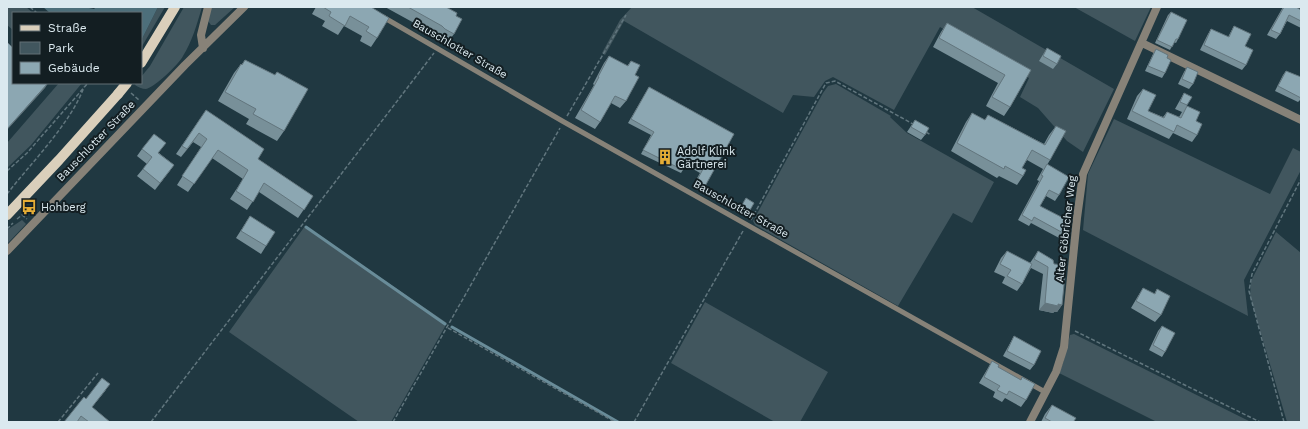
<svg xmlns="http://www.w3.org/2000/svg" width="1308" height="429" font-family="'Work Sans',sans-serif">
<rect width="100%" height="100%" fill="#203841"/>
<path fill="#41565e" d="M 7,7 L 26,7 L 33,13 L 13,13 L 13,30 L 7,25 Z
M 158,7 L 165,7 L 141,48 L 141,41 Z
M 184,7 L 202,7 C 197,24 192,42 183,56 C 179,64 154,88 146,89 C 142,89 138,87 135,85 L 136,83 L 141,83 L 141,77 L 150,66 Z
M 211,7 L 235,7 L 215,25 L 211,25 L 208,21 Z
M 632,7 L 972,7 L 1114,89 L 1083,152 L 1067,141 L 1038,108 L 1020,97 L 1029,78 L 940,27 L 894,110 L 833,77 L 825,81 L 814,97 L 793,95 L 783,113 L 624,21 L 605,55 L 602,53 L 620,20 Z
M 1074,7 L 1151,7 L 1135,41 Z
M 59,83 L 82,83 L 31,145 L 7,168 L 7,143 Z
M 836,84 L 891,116 L 890,117 L 907,133 L 994,182 L 972,223 L 953,213 L 898,306 L 755,225 L 753,221 L 823,93 L 828,86 Z
M 1114,119 L 1270,194 L 1293,148 L 1301,152 L 1301,170 L 1244,280 L 1248,316 L 1083,230 L 1088,174 Z
M 22,220 L 26,224 L 7,244 L 7,230 Z
M 305,226 L 447,323 L 391,422 L 359,422 L 229,332 Z
M 1276,232 L 1301,253 L 1301,422 L 1287,422 L 1250,296 L 1251,281 Z
M 705,302 L 828,372 L 800,422 L 775,422 L 671,363 Z
M 1074,334 L 1251,422 L 1157,422 L 1059,373 L 1063,363 L 1070,335 Z"/>
<path fill="#4d6f7b" d="M 43,7 L 84,7 L 94,9 L 96,7 L 158,7 L 141,41 L 141,13 L 50,13 Z"/>
<g fill="none" stroke-linecap="round" stroke-linejoin="round">
<path stroke="#698c99" stroke-width="3" d="M 306,227 L 445,324
M 452,327 L 618,422"/>
<path stroke="#61767e" stroke-width="1.5" stroke-dasharray="4 2" stroke-linecap="butt" d="M 30,7 L 37,13
M 131,93 L 139,100
M 567,116 L 626,15
M 926,132 L 931,135
M 7,171 L 27,153 L 88,83
M 7,194 C 31,163 71,123 84,87
M 17,219 L 22,215 L 27,219
M 751,220 L 826,83 L 835,81 L 913,124
M 7,229 L 13,223
M 448,328 L 615,422
M 1075,331 L 1260,422
M 58,422 L 98,373
M 151,422 L 434,53
M 393,422 L 560,128
M 634,422 L 743,231
M 1284,422 L 1249,291 L 1252,274 L 1301,179"/>
<path stroke="#878278" stroke-width="5" d="M 383,17 L 564,122 L 1045,392"/>
<path stroke="#878278" stroke-width="8" d="M 1142,43 L 1301,120
M 203,48 L 201,35 L 208,7
M 7,251 L 185,65 L 244,7
M 1030,422 L 1056,372 L 1064,347 L 1077,218 L 1083,174 L 1157,7"/>
<path stroke="#dacfbb" stroke-width="10" d="M 141,63 L 175,7
M 7,215 L 59,160 L 118,94"/>
<path stroke="#dacfbb" stroke-width="10" d="M 118,94 L 127,83"/>
</g>
<path fill="#789099" d="M 316,7 L 371,7 L 377,38 L 371,47 L 360,41 L 362,36 L 344,26 L 338,35 L 322,26 L 325,21 L 312,14 Z
M 385,7 L 446,7 L 456,16 L 454,34 L 447,43 L 438,39 L 436,35 Z
M 1283,7 L 1296,7 L 1301,10 L 1301,28 L 1287,21 L 1280,34 L 1276,39 L 1267,35 Z
M 1171,12 L 1178,39 L 1176,43 L 1174,42 L 1170,50 L 1155,43 L 1168,15 Z
M 947,23 L 1031,70 L 1010,107 L 1004,116 L 986,106 L 998,83 L 933,47 L 941,32 Z
M 1234,26 L 1245,46 L 1246,65 L 1242,70 L 1200,50 L 1208,34 L 1211,29 L 1228,37 Z
M 1047,48 L 1057,64 L 1053,69 L 1039,61 Z
M 1156,49 L 1167,58 L 1165,73 L 1162,78 L 1145,71 L 1153,54 Z
M 609,56 L 627,66 L 631,61 L 635,75 L 626,101 L 620,108 L 611,103 L 600,122 L 595,129 L 575,118 L 594,85 L 593,84 L 604,63 Z
M 245,60 L 275,75 L 277,72 L 284,131 L 277,141 L 246,124 L 249,119 L 218,101 L 234,73 L 241,64 L 242,64 Z
M 1187,67 L 1193,84 L 1189,89 L 1178,84 L 1184,72 Z
M 1286,71 L 1301,77 L 1301,99 L 1298,102 L 1275,91 L 1283,75 Z
M 649,87 L 734,134 L 701,192 L 692,187 L 700,173 L 686,165 L 681,173 L 641,154 L 651,135 L 628,123 Z
M 1143,89 L 1148,111 L 1163,117 L 1167,112 L 1179,117 L 1182,112 L 1175,109 L 1180,100 L 1184,93 L 1187,106 L 1196,121 L 1197,135 L 1192,142 L 1173,133 L 1169,139 L 1127,119 L 1137,96 Z
M 972,113 L 985,120 L 988,115 L 1044,144 L 1049,135 L 1056,126 L 1050,160 L 1047,165 L 1059,195 L 1055,201 L 1046,196 L 1040,206 L 1065,234 L 1061,239 L 1031,223 L 1029,226 L 1018,220 L 1039,181 L 1037,180 L 1043,169 L 1027,160 L 1022,168 L 1023,176 L 1017,185 L 999,176 L 997,178 L 951,151 L 966,122 Z
M 200,119 L 258,159 L 313,196 L 298,218 L 259,192 L 247,210 L 230,199 L 243,179 L 212,158 L 188,192 L 177,185 L 201,147 L 193,142 L 181,157 L 176,154 Z
M 915,120 L 925,135 L 921,140 L 907,132 Z
M 142,149 L 159,153 L 174,165 L 155,190 L 137,176 L 147,164 L 137,156 Z
M 746,198 L 754,203 L 748,213 L 740,208 Z
M 250,216 L 266,246 L 261,254 L 236,238 Z
M 1007,251 L 1030,263 L 1038,251 L 1053,260 L 1062,305 L 1057,312 L 1054,312 L 1053,313 L 1039,310 L 1043,274 L 1031,268 L 1022,284 L 1017,291 L 1002,283 L 1005,277 L 994,272 L 1001,258 Z
M 1143,288 L 1154,294 L 1157,289 L 1161,315 L 1155,322 L 1131,308 L 1138,296 Z
M 1162,326 L 1165,352 L 1162,357 L 1149,350 L 1158,331 Z
M 1014,336 L 1034,365 L 1030,370 L 1003,356 Z
M 992,361 L 998,367 L 1026,400 L 1021,407 L 1005,398 L 1002,402 L 993,397 L 995,392 L 979,383 L 988,368 Z
M 106,390 L 92,407 L 110,422 L 64,422 L 86,399 Z
M 1052,405 L 1074,421 L 1075,422 L 1041,422 L 1045,414 Z"/>
<path fill="#62757d" d="M 48,83 L 45,88 L 7,130 L 7,129 Z
M 199,133 L 193,142 L 181,157 Z
M 174,165 L 169,172 L 155,190 L 160,183 Z
M 1045,303 L 1058,304 L 1062,305 L 1057,312 L 1054,312 L 1053,313 L 1039,310 Z"/>
<path fill="#8ca7b2" stroke="#62757d" d="M 323,7 L 371,7 L 389,18 L 377,38 L 366,31 L 369,27 L 350,16 L 345,26 L 329,16 L 331,12 Z
M 408,7 L 446,7 L 457,13 L 456,16 L 462,19 L 454,34 L 445,29 L 442,26 Z
M 1284,7 L 1296,7 L 1301,10 L 1301,21 L 1289,15 L 1280,34 L 1271,30 Z
M 1171,12 L 1187,20 L 1178,39 L 1176,39 L 1172,47 L 1157,40 Z
M 947,23 L 1031,70 L 1010,107 L 992,97 L 1005,75 L 939,38 Z
M 1234,26 L 1251,34 L 1245,46 L 1253,50 L 1246,65 L 1204,45 L 1211,29 L 1229,37 Z
M 7,42 L 13,48 L 13,83 L 48,83 L 7,129 Z
M 1047,48 L 1061,56 L 1057,64 L 1043,56 Z
M 1156,49 L 1168,55 L 1167,58 L 1171,60 L 1165,73 L 1148,66 Z
M 609,56 L 628,66 L 631,61 L 640,65 L 635,75 L 639,77 L 626,101 L 615,96 L 600,122 L 581,110 L 599,77 L 598,77 Z
M 245,60 L 275,75 L 277,72 L 308,89 L 284,131 L 253,114 L 256,109 L 225,92 L 241,64 L 242,65 Z
M 1187,67 L 1198,72 L 1193,84 L 1182,79 Z
M 1286,71 L 1301,77 L 1301,98 L 1278,86 Z
M 649,87 L 734,134 L 704,188 L 695,184 L 703,169 L 688,161 L 683,170 L 643,150 L 654,132 L 631,119 Z
M 1143,89 L 1156,95 L 1148,111 L 1164,118 L 1167,112 L 1181,118 L 1187,106 L 1200,112 L 1196,121 L 1202,124 L 1197,135 L 1177,125 L 1174,132 L 1132,111 Z
M 1184,93 L 1192,97 L 1187,105 L 1180,102 Z
M 206,110 L 264,149 L 258,159 L 313,196 L 304,210 L 264,183 L 253,202 L 236,191 L 248,170 L 218,150 L 194,184 L 182,176 L 207,139 L 199,133 L 187,149 L 182,146 Z
M 972,113 L 985,120 L 988,115 L 1045,145 L 1056,126 L 1066,131 L 1050,160 L 1032,150 L 1022,168 L 1026,170 L 1023,176 L 1005,166 L 1004,169 L 957,143 Z
M 915,120 L 929,128 L 925,135 L 911,127 Z
M 154,134 L 166,143 L 158,153 L 174,165 L 160,183 L 143,169 L 152,157 L 142,149 Z
M 1047,164 L 1069,177 L 1059,195 L 1049,190 L 1040,206 L 1071,222 L 1065,234 L 1034,217 L 1032,221 L 1022,215 L 1043,176 L 1041,175 Z
M 746,198 L 754,203 L 750,210 L 742,205 Z
M 250,216 L 275,232 L 266,246 L 241,231 Z
M 1007,251 L 1032,264 L 1022,284 L 1007,276 L 1011,270 L 1000,264 Z
M 1038,251 L 1053,260 L 1054,264 L 1066,265 L 1062,305 L 1058,304 L 1058,306 L 1045,303 L 1048,267 L 1034,259 Z
M 1143,288 L 1155,294 L 1157,289 L 1170,296 L 1161,315 L 1136,301 Z
M 1162,326 L 1175,333 L 1165,352 L 1153,345 Z
M 1014,336 L 1041,351 L 1034,365 L 1007,351 Z
M 992,361 L 999,365 L 998,367 L 1021,380 L 1022,377 L 1035,384 L 1026,400 L 1009,391 L 1007,395 L 997,390 L 1000,386 L 984,377 Z
M 102,378 L 110,384 L 92,407 L 110,422 L 89,422 L 81,416 L 77,422 L 64,422 L 84,397 L 86,399 Z
M 1052,405 L 1076,418 L 1074,421 L 1075,422 L 1052,422 L 1045,418 Z"/>
<defs>
<symbol id="building-bare" viewBox="-9 -9 18 18"><path d="M-4-6H4V6H1V3H-1V6H-4ZM-2.5-4.3h1.7v1.8h-1.7ZM.8-4.3h1.7v1.8H.8ZM-2.5-1h1.7V.8h-1.7ZM.8-1h1.7V.8H.8Z" fill="#e5ad36" stroke="#131e22" stroke-width="2.5" paint-order="stroke"/></symbol>
<symbol id="bus-bare" viewBox="-9 -9 18 18"><path d="M-5-6H5V4H4V6H2V4H-2V6H-4V4H-5ZM-3.5-4V0h7V-4ZM-3.5 1.2v1.5H-2V1.2ZM2 1.2v1.5H3.5V1.2Z" fill="#e5ad36" stroke="#131e22" stroke-width="2.5" paint-order="stroke"/></symbol>
</defs>
<g fill-rule="evenodd">
<use href="#building-bare" x="654" y="146" width="22" height="22"/>
<use href="#bus-bare" x="18" y="196" width="22" height="22"/>
</g>
<g text-anchor="middle" dominant-baseline="central" stroke-width="4" stroke-linejoin="round" paint-order="stroke">
<g font-size="11" fill="#dbe9ef" stroke="#131e22">
<text transform="translate(460 49) rotate(30)">Bauschlotter Straße</text>
<text transform="translate(96 141) rotate(-46)">Bauschlotter Straße</text>
<text transform="translate(741 209) rotate(29)">Bauschlotter Straße</text>
<text transform="translate(1066 229) rotate(-83)">Alter Göbricher Weg</text>
</g>
<g font-size="11" fill="#dbe9ef" stroke="#131e22" text-anchor="start">
<text x="677" y="151">Adolf Klink<tspan x="677" dy="13">Gärtnerei</tspan></text>
<text x="41" y="207">Hohberg</text>
</g>
</g>
<rect width="1308" height="429" fill="none" stroke="#dbe9ef" stroke-width="16"/>
<rect x="12" y="12" width="130" height="72" fill="#131e22" stroke="#636f74"/>
<rect x="20" y="25" width="20" height="6" fill="#dacfbb" stroke="#636f74"/>
<text x="48" y="32" font-size="12" fill="#dbe9ef">Straße</text>
<rect x="20" y="42" width="20" height="12" fill="#41565e" stroke="#636f74"/>
<text x="48" y="52" font-size="12" fill="#dbe9ef">Park</text>
<rect x="20" y="62" width="20" height="12" fill="#8ca7b2" stroke="#636f74"/>
<text x="48" y="72" font-size="12" fill="#dbe9ef">Gebäude</text>
</svg>
